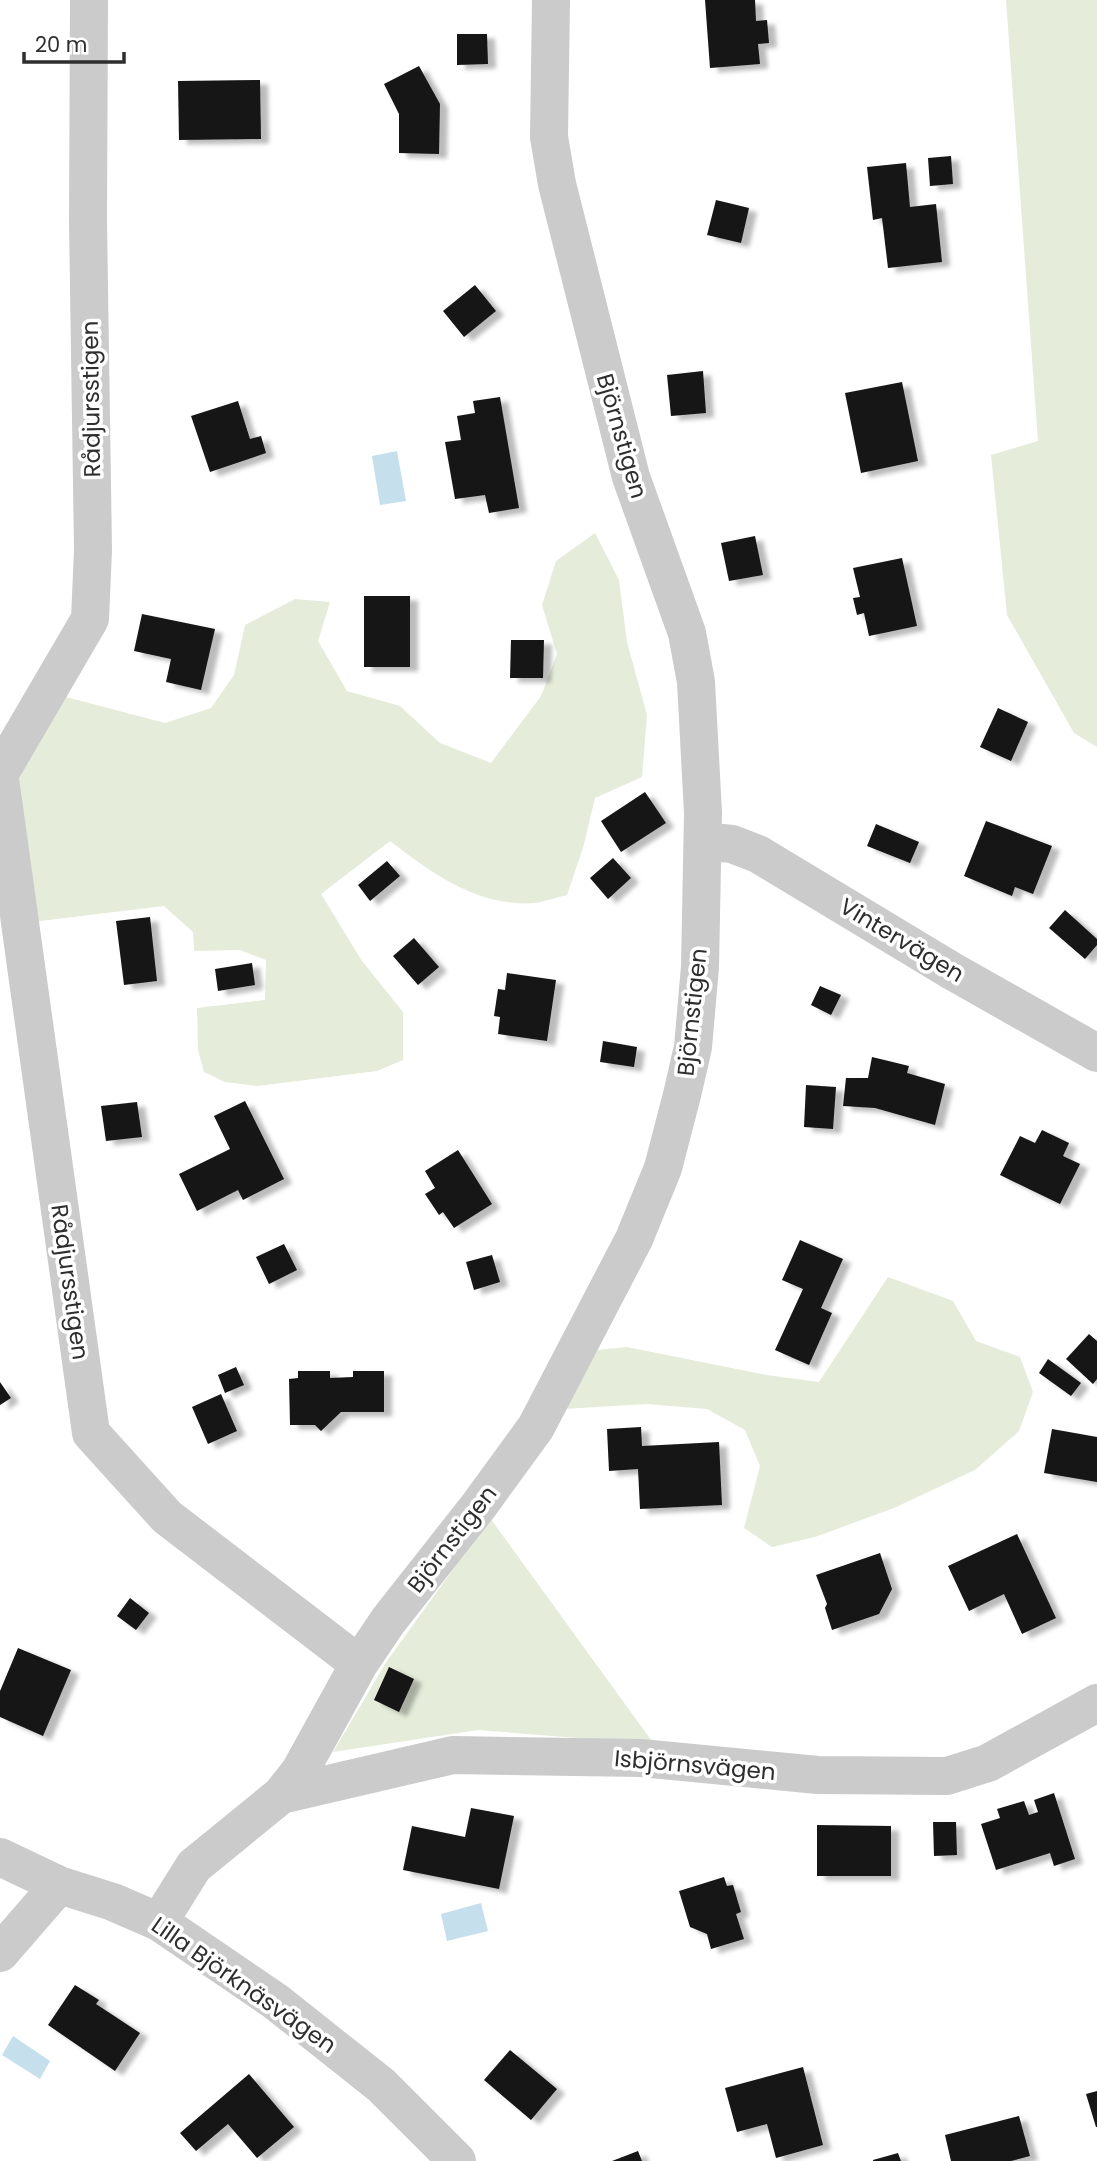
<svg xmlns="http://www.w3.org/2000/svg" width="1097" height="2161" font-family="Poppins,sans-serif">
<defs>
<filter id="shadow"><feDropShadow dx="8" dy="4.5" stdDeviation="2" flood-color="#0004"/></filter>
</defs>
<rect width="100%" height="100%" fill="#fff"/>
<path fill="#e5ecda" d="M 1006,0 L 1097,0 L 1097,747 L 1074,733 L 1007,615 L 991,455 L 1038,441 Z
M 595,533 L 619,580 L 627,642 L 647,715 L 642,777 L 595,798 L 583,848 L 567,895 C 556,897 545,902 535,903 C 480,908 431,873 390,841 L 321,894 L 362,961 L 403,1012 L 403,1060 L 377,1071 L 258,1086 L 225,1082 L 204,1072 L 198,1050 L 197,1008 L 265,1000 L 266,960 L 240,950 L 194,951 L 193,932 L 164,906 L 32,922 L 14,781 L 66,697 L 165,723 L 211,708 L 234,675 L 245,625 L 295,599 L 330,602 L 318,641 L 347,691 L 400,706 L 440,743 L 491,763 L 541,696 L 557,654 L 542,605 L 556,561 Z
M 888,1277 L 953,1301 L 976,1341 L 1020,1357 L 1033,1392 L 1019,1431 L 975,1470 L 894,1508 L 815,1537 L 772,1547 L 744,1528 L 760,1466 L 745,1430 L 707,1409 L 647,1404 L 563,1409 L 597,1350 L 627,1347 L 766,1375 L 819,1382 Z
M 490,1518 L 654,1744 L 478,1730 L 333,1752 L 387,1661 Z"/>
<path fill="#c5dfed" d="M 397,451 L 406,501 L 380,505 L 372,456 Z
M 481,1903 L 488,1931 L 447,1941 L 441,1914 Z
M 13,2036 L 50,2061 L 40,2079 L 2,2055 Z"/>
<path fill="#151515" filter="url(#shadow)" d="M 705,0 L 755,0 L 756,21 L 767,20 L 769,43 L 758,44 L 760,64 L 710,68 Z
M 457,34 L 487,34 L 488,64 L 457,65 Z
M 419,66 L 440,104 L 439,154 L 399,153 L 399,114 L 384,84 Z
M 260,80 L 261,139 L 179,140 L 178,81 Z
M 951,156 L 953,184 L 930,186 L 928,158 Z
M 906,163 L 910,207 L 936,204 L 942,262 L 888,268 L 882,218 L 873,220 L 867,167 Z
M 716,200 L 749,208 L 741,243 L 707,235 Z
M 475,285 L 496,311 L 464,337 L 443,311 Z
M 703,371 L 706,413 L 671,416 L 667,375 Z
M 902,382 L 918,461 L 861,473 L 845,393 Z
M 500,397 L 519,508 L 489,513 L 485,495 L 455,499 L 445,442 L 461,440 L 457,416 L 475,413 L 473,401 Z
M 238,401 L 250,439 L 261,436 L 266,453 L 210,472 L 191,416 Z
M 755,536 L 763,575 L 729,581 L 721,543 Z
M 902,558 L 917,626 L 869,636 L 864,613 L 857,615 L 853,598 L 860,597 L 853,568 Z
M 364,596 L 410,596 L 410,667 L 364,667 Z
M 142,614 L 215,629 L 201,690 L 166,682 L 171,659 L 134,651 Z
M 511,640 L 544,640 L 543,678 L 510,678 Z
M 998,708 L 1028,722 L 1011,761 L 980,747 Z
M 645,792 L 666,823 L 621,852 L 601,821 Z
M 986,821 L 1052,846 L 1033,894 L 1015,887 L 1012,896 L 964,876 Z
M 876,824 L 919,842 L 910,863 L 867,846 Z
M 613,858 L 631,878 L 608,899 L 590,878 Z
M 387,861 L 400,876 L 370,901 L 358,885 Z
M 1065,910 L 1097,939 L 1097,945 L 1085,959 L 1049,928 Z
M 150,917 L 157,981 L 124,985 L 116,921 Z
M 414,938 L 439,967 L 418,985 L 393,956 Z
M 252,963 L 255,985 L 218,991 L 215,969 Z
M 507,973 L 556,980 L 547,1041 L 498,1034 L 500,1017 L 494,1016 L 498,989 L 505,990 Z
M 820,986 L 841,995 L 831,1015 L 811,1005 Z
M 603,1041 L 637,1047 L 634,1067 L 600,1062 Z
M 872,1057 L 909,1066 L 907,1073 L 945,1084 L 935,1125 L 875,1108 L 843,1106 L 846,1078 L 868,1078 Z
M 806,1085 L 836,1087 L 833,1129 L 804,1127 Z
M 245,1101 L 284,1179 L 243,1200 L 238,1190 L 197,1211 L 179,1174 L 230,1149 L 214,1116 Z
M 137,1102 L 142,1137 L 106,1141 L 101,1106 Z
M 1042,1130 L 1069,1143 L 1063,1156 L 1080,1164 L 1060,1204 L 1000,1175 L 1020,1136 L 1035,1143 Z
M 458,1150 L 492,1204 L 454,1228 L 443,1212 L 439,1215 L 425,1194 L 435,1188 L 425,1171 Z
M 800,1240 L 843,1259 L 821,1308 L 832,1313 L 809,1365 L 775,1350 L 803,1289 L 782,1280 Z
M 284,1244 L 297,1270 L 269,1284 L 256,1257 Z
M 492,1255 L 500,1282 L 474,1290 L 466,1262 Z
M 1089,1334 L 1097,1341 L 1097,1379 L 1093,1384 L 1066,1359 Z
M 1048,1359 L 1081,1383 L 1071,1396 L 1039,1373 Z
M 236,1367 L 244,1385 L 225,1393 L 218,1375 Z
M 298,1371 L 330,1371 L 330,1378 L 353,1377 L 353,1371 L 384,1371 L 384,1412 L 341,1412 L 321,1431 L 315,1425 L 290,1425 L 289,1379 L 298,1378 Z
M 0,1382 L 11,1398 L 0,1405 Z
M 221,1394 L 237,1431 L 208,1444 L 192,1407 Z
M 641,1427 L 642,1446 L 719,1442 L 722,1505 L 640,1509 L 638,1469 L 609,1471 L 607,1429 Z
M 1052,1429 L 1097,1437 L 1097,1482 L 1044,1473 Z
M 1017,1534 L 1056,1618 L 1022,1634 L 1004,1594 L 969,1611 L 948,1566 Z
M 880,1553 L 892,1589 L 879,1614 L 832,1630 L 825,1608 L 827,1604 L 816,1575 Z
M 130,1598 L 149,1613 L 136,1630 L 117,1616 Z
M 18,1648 L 71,1670 L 43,1736 L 0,1717 L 0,1691 Z
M 389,1667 L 414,1679 L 399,1712 L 374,1700 Z
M 1054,1793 L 1075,1859 L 1054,1866 L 1050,1853 L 996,1870 L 981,1824 L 1000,1818 L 997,1809 L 1024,1801 L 1029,1815 L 1038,1812 L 1034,1800 Z
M 471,1808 L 514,1816 L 499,1889 L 403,1870 L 412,1826 L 465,1837 Z
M 933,1822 L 956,1822 L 957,1855 L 934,1856 Z
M 817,1825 L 891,1826 L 891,1876 L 817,1876 Z
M 724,1877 L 727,1886 L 733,1885 L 741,1912 L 736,1914 L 744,1939 L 711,1949 L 707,1934 L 690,1927 L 679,1891 Z
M 75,1985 L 99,2000 L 96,2004 L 140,2033 L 115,2071 L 48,2025 Z
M 510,2050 L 557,2089 L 531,2120 L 484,2080 Z
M 803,2067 L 823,2145 L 776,2158 L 767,2124 L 737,2132 L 725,2088 Z
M 249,2074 L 294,2127 L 257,2158 L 228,2124 L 196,2151 L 180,2133 Z
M 1097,2091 L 1097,2127 L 1096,2127 L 1086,2094 Z
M 1019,2116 L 1030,2156 L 1011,2161 L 951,2161 L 945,2135 Z
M 638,2151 L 642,2161 L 612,2161 Z
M 898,2153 L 901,2161 L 873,2161 L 873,2160 Z"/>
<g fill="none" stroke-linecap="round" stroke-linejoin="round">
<path stroke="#cbcbcb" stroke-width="38" d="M 0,773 L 90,619 L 93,550 L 88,221 L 89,0
M 0,779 L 91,1433 L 167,1517 L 359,1664
M 703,841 L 732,844 L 758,854 L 952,971 L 1097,1053
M 281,1795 L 453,1755 L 641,1758 L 818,1775 L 947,1776 L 988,1763 L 1097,1703
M 0,1857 L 59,1885 L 113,1902 L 159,1922 L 275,2001 L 381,2085 L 457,2161
M 159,1922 L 194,1866 L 281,1795 L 300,1771 L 359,1664 L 388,1621 L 480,1504 L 536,1427 L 634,1239 L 663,1168 L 682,1095 L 693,1047 L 700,967 L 703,813 L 696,682 L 687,633 L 631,477 L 557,184 L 549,137 L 551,0
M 0,1953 L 59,1885"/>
</g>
<g text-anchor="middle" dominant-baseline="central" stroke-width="7" stroke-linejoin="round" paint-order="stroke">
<g font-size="23" fill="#2e2e2e" stroke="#fff">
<text transform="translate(91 399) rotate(-91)">Rådjursstigen</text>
<text transform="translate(622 436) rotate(74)">Björnstigen</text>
<text transform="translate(902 940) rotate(31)">Vintervägen</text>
<text transform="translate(692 1012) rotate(-84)">Björnstigen</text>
<text transform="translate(70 1282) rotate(82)">Rådjursstigen</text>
<text transform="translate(452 1539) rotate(-52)">Björnstigen</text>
<text transform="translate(695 1765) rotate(5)">Isbjörnsvägen</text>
<text transform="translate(244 1985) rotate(35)">Lilla Björknäsvägen</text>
</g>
</g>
<path d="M24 52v10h100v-10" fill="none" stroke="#2e2e2e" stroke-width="3.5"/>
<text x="35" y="52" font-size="21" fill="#2e2e2e" stroke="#ffffff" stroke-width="5" paint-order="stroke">20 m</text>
</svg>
